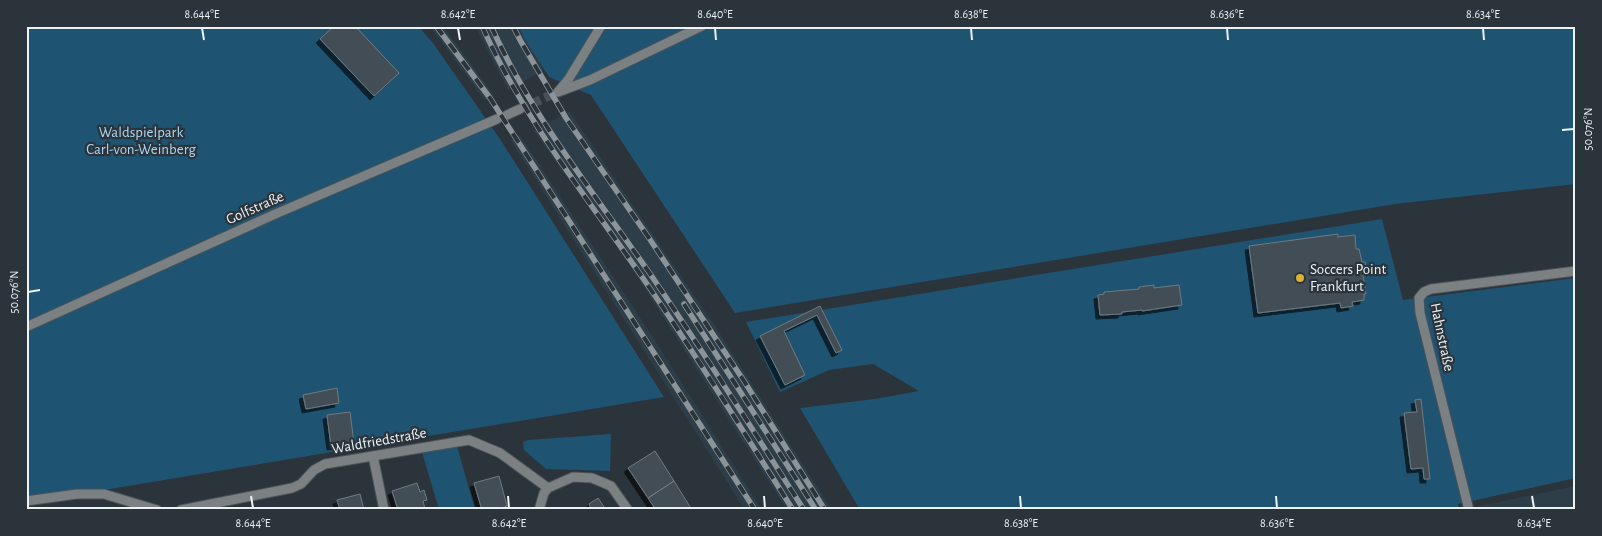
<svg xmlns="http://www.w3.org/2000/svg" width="1602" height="536" font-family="'Alegreya Sans',sans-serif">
<defs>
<filter id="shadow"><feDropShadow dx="-4" dy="4" stdDeviation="0" flood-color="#0009"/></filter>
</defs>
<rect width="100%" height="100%" fill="#2b343b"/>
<path fill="#2e3e49" d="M 429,26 L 443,26 L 494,95 L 485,101 L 439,38 Z
M 475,26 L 519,26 L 544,70 L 508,90 Z
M 569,111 L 715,326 L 832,510 L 787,510 L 629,264 L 534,131 Z
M 520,135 L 654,339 L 762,510 L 745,510 L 511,141 Z
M 1576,486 L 1576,510 L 1478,510 L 1479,506 Z"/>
<path fill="#1f5372" d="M 26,26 L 418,26 L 433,43 L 500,139 L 664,397 L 26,503 Z
M 519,26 L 1576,26 L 1576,184 L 1395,204 L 735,313 L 591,95 L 549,77 L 524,38 Z
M 1382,219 L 1403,300 L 1576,278 L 1576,478 L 1458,504 L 1459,510 L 860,510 L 800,408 L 875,399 L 919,391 L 873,364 L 829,370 L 780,392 L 746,322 Z
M 611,434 L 610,471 L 546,469 L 524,450 L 523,442 L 528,440 Z
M 457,446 L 475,510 L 439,510 L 422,452 Z"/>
<path fill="#434d55" stroke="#6f7b82" filter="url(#shadow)" d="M 334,26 L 355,26 L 399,73 L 374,96 L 320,39 Z
M 1338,234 L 1338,237 L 1355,235 L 1356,249 L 1359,249 L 1362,262 L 1365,262 L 1367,274 L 1363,275 L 1366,294 L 1364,294 L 1364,300 L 1352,302 L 1353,306 L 1341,308 L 1340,303 L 1258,313 L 1249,246 Z
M 1154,285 L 1154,288 L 1179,285 L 1182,305 L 1142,311 L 1142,310 L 1122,312 L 1122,314 L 1100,315 L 1098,295 L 1104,294 L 1104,292 L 1139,289 L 1139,287 Z
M 820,306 L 842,350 L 836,353 L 817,315 L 784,331 L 805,375 L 785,385 L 760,336 Z
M 337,388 L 339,403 L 306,409 L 303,395 Z
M 1421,399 L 1430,479 L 1424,479 L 1423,468 L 1411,469 L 1404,413 L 1417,412 L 1415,400 Z
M 350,412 L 354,443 L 331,446 L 327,415 Z
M 655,451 L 674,481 L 648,498 L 628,468 Z
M 499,476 L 507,506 L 496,510 L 482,510 L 474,483 Z
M 674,481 L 692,510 L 656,510 L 648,498 Z
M 417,483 L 420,492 L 424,490 L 427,500 L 423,501 L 425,509 L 398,510 L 392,491 Z
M 360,494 L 364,510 L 340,510 L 337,500 Z
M 598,498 L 606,510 L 592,510 L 589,504 Z"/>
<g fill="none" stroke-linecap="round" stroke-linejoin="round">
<path stroke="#485157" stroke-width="9" stroke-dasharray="9 4.5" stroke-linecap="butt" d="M 520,109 L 558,92"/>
<defs>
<path id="street" d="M 558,92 L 590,80 L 702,26
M 558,92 L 568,80 L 601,26
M 507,115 L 520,109
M 26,327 L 273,215 L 497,119
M 373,456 L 384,510
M 26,501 L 77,494 L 104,494 L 157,510
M 181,510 L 292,488 L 301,484 L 314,470 L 325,464 L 469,440 L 500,453 L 548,488
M 539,510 L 544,493 L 548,488 L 573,477 L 592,478 L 611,486 L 628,510
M 1469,510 L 1420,313 L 1419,298 L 1424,292 L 1431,289 L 1576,271"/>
</defs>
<use href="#street" stroke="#4a5359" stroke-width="11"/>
<use href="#street" stroke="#7b8083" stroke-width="9"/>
<defs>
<path id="rail" d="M 436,26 L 490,98 L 755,510
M 482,26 C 524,120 589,200 647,284 C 698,358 745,434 793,510
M 491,26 C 533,119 598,198 655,281 C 706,356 755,433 804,510
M 513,26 L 520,40 L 566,118 L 649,238 L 744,381 L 825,510
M 684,304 L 816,510"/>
</defs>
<use href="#rail" stroke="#8c9499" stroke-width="5.5"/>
<use href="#rail" stroke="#2b343b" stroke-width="4" stroke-dasharray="11" stroke-linecap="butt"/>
</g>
<path fill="none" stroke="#ecf3f7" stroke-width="2" d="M 202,28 L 204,40M 458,28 L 460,40M 715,28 L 716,40M 971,28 L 972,40M 1227,28 L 1228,40M 1483,28 L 1484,40M 1562,130 L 1574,129M 28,292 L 40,290M 251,496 L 253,508M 508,496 L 509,508M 764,496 L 765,508M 1020,496 L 1021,508M 1276,496 L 1277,508M 1532,496 L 1534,508"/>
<circle fill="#ddb133" stroke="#2b343b" stroke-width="2" cx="1300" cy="278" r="5"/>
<g text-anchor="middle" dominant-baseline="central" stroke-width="4.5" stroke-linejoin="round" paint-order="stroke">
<g font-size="15" fill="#acd6f3" stroke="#2b343b">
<text x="141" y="132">Waldspielpark<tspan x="141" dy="17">Carl-von-Weinberg</tspan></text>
</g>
<g font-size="15" fill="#ecf3f7" stroke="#2b343b">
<text transform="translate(255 208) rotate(-24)">Golfstraße</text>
<text transform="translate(1442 337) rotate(78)">Hahnstraße</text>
<text transform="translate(379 441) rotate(-10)">Waldfriedstraße</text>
</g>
<g font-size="15" fill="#ecf3f7" stroke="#2b343b" text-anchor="start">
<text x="1310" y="269">Soccers Point<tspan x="1310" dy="17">Frankfurt</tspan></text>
</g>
</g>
<rect width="1602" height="536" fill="none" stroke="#2b343b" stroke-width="55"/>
<rect x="28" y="28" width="1546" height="480" fill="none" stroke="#ecf3f7" stroke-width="2"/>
<g font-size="12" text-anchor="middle" fill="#ecf3f7">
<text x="202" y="18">8.644°E</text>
<text x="458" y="18">8.642°E</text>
<text x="715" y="18">8.640°E</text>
<text x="971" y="18">8.638°E</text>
<text x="1227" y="18">8.636°E</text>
<text x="1483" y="18">8.634°E</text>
<text transform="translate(1588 129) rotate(-90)" y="4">50.076°N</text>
<text transform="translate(14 292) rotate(-90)" y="4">50.076°N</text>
<text x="253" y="527">8.644°E</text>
<text x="509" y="527">8.642°E</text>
<text x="765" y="527">8.640°E</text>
<text x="1021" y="527">8.638°E</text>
<text x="1277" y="527">8.636°E</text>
<text x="1534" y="527">8.634°E</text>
</g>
</svg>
